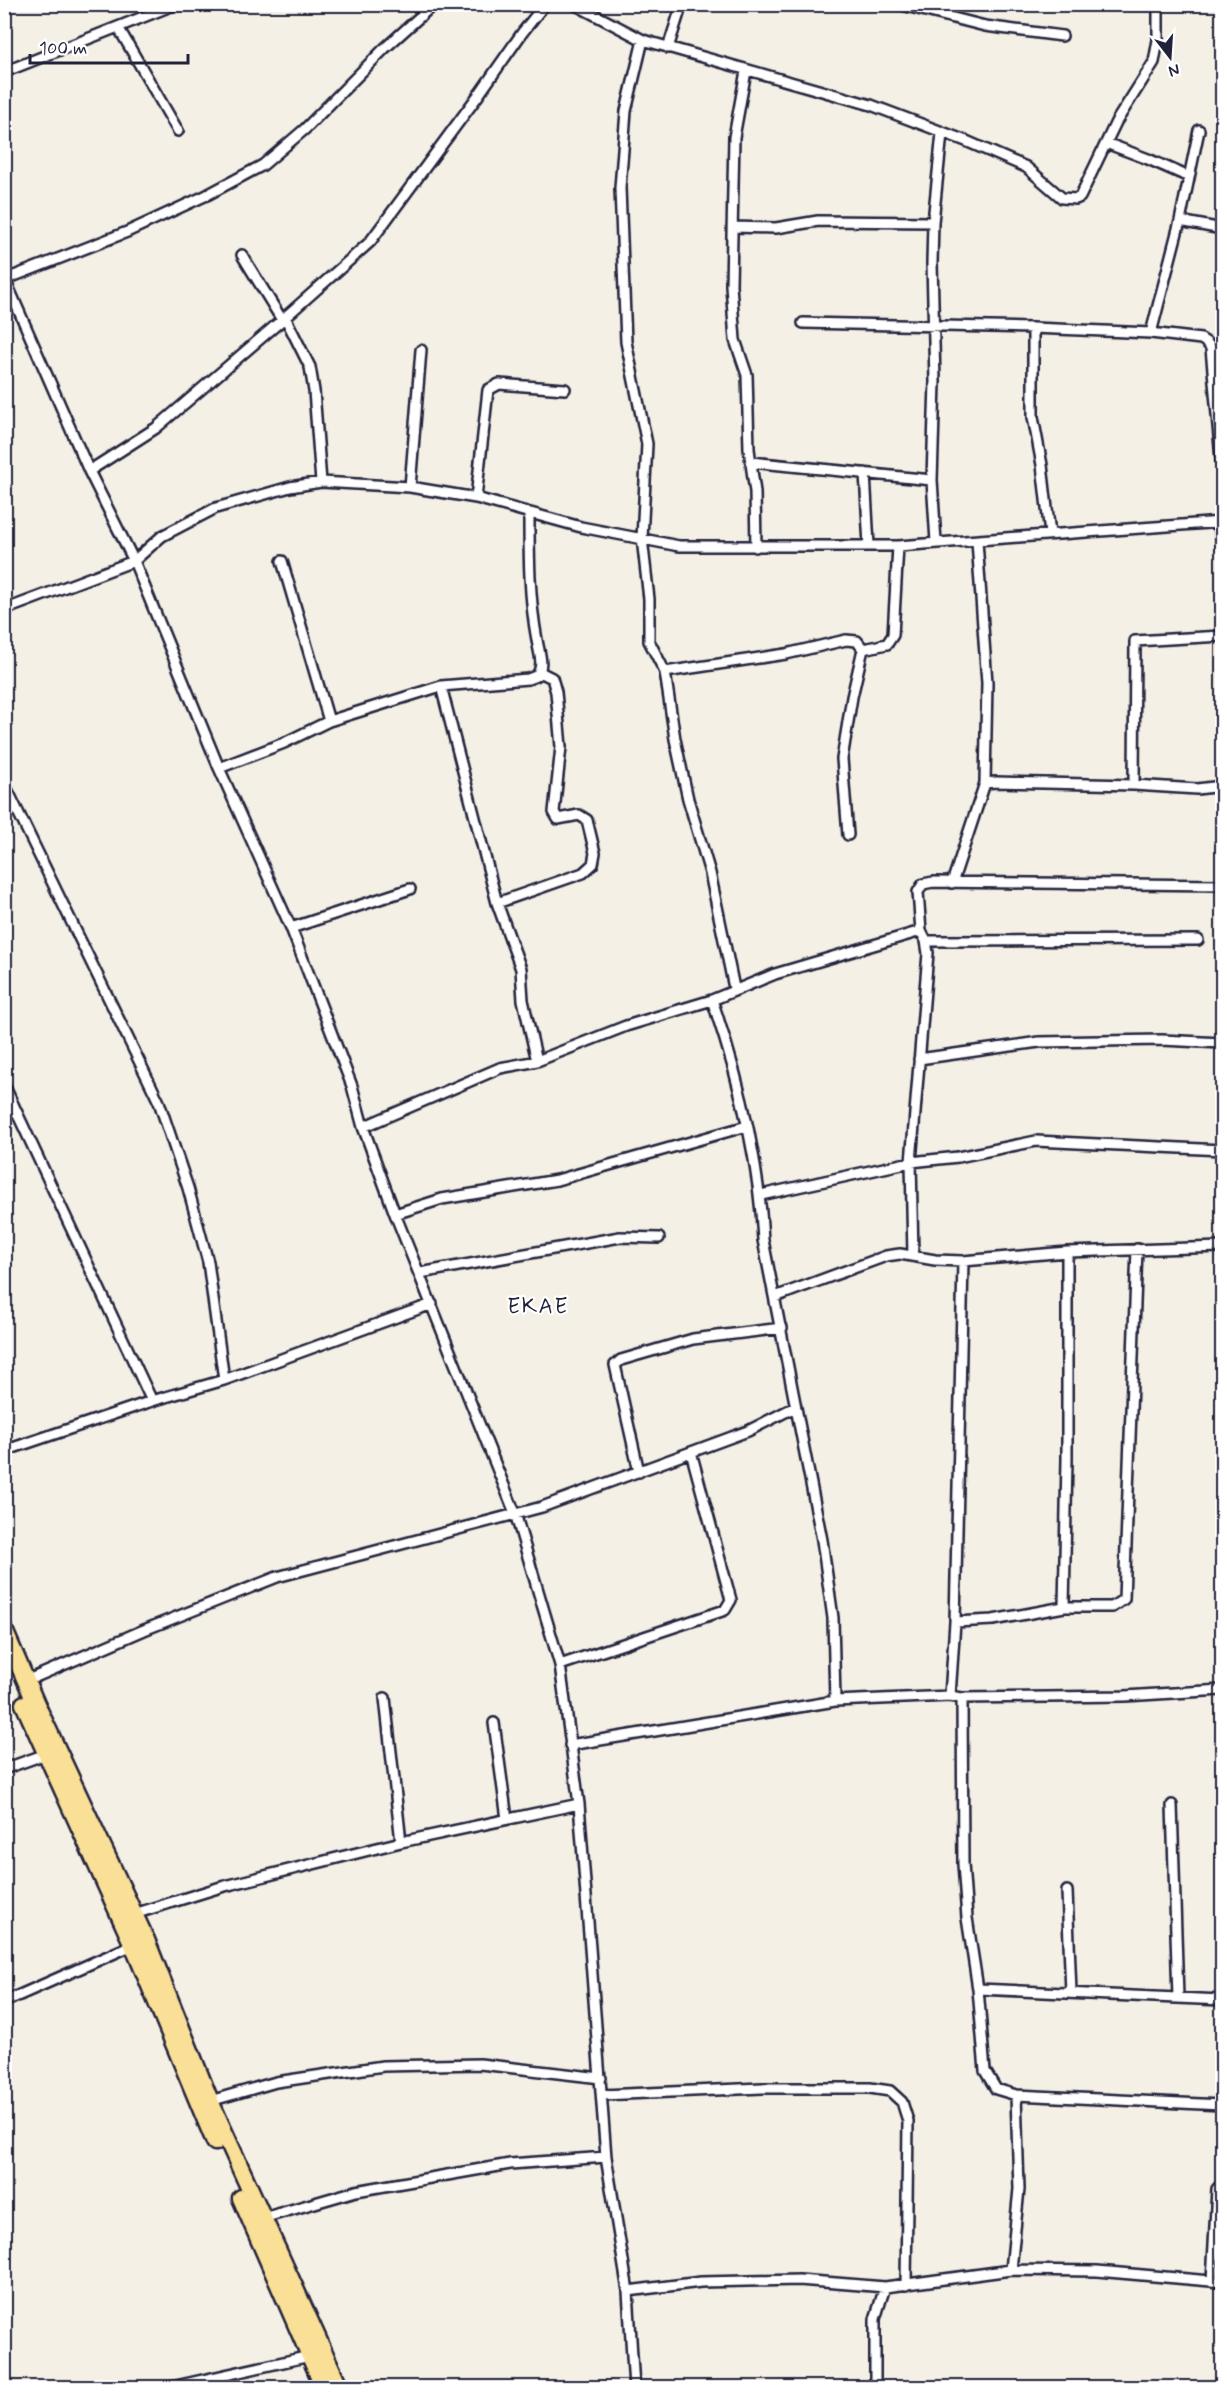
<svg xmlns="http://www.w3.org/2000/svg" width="1227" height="2392" font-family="Mynerve,sans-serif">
<rect width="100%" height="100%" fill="#f5f0e6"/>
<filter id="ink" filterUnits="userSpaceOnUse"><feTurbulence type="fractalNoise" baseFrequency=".0167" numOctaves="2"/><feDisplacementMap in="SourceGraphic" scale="12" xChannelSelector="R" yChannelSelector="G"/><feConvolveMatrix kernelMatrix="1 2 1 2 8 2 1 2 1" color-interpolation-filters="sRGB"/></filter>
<g filter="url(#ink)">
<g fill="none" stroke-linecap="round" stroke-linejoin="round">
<defs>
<path id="street" d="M 574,4 L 643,40 L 871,105 L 966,141 L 1026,167 L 1062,198 L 1076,199 L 1080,197 L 1116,122 L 1154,62 L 1158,40 L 1158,4
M 898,4 L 985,26 L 1062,36
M 118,27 L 178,131
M 643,40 L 626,111 L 620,188 L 626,342 L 647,444 L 642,538 L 649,599 L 649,641 L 665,672 L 675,739 L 688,799 L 710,873 L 734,988
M 668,48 L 682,4
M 746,71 L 734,137 L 731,285 L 735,340 L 747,375 L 749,449 L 755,492 L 756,547
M 4,72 L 176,4
M 1106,143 L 1148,159 L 1189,177
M 1180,221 L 1222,229
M 733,227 L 776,228 L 818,221 L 933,222
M 242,255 L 282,320
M 4,277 L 89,471 L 134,561 L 219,768 L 291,928 L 352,1086 L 363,1127 L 395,1214 L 515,1513 L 560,1665 L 579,1804 L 606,2157 L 628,2291 L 634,2388
M 4,280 L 127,232 L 207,195 L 263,165 L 305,129 L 384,49 L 434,4
M 285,317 L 310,367 L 314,391 L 321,482
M 803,323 L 1033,328 L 1151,333 L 1180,221 L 1199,130
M 1033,328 L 1033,417 L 1042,465 L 1050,534
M 1151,333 L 1201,339 L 1207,343 L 1211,348 L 1222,470
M 751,462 L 932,480
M 89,471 L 156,428 L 282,320 L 370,242 L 480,93 L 522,33 L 545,4
M 865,473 L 869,546
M 410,487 L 421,350
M 476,498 L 488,390 L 499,384 L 565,389
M 1219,522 L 1222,546
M 977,541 L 987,683 L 985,783
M 936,542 L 932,480 L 935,382 L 932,263 L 933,222 L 942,133
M 282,561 L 329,721
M 4,610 L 134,561 L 162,536 L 216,508 L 290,487 L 321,482 L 410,487 L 476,498 L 581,527 L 679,546 L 898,546 L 1222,522
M 863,649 L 887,644 L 893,635 L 898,546
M 665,672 L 786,654 L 846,640 L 857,641 L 863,649 L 852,697 L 842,759 L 848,835
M 441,686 L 497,903 L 521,969 L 523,1000 L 537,1061
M 219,768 L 284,743 L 329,721 L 441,686 L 528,679 L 536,676 C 545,666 539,653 537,640 C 529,598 529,556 529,513
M 4,783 L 159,1102 L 188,1188 L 208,1262 L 224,1380
M 1134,785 L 1135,641 L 1222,636
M 952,883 L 985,783 L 996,782 L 1134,785 L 1197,789 L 1222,786
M 497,903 L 583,873 L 593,864 L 595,853 L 587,820 L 579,815 L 558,819 L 554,812 L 561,747 L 556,692 L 552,678 L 540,672
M 291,928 L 410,889
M 926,941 L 1198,940
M 712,1000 C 739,1078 759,1158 763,1240 L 822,1540 L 833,1618 L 835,1701
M 919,1059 L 1039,1042 L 1162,1040 L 1222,1043
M 4,1085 L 152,1401
M 363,1127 L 500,1068 L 537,1061 L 626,1026 L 712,1000 L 775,974 L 921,931 L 918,892 L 923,884 L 933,882 L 1222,885
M 761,1195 L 911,1162 L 958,1157 L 1036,1141 L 1222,1150
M 395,1214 L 442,1199 L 557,1180 L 747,1126
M 913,1256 L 911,1162 L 928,953 L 926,941 L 921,931
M 420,1273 L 620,1237 L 659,1238
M 775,1297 L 886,1256 L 900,1254 L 935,1260 L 963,1261 L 1067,1252 L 1222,1247
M 4,1451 L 152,1401 L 224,1380 L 432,1304
M 639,1472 L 615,1365 L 621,1360 L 693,1339 L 782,1328
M 1064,1607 L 1067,1460 L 1067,1252
M 955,1622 L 993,1620 L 1064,1607 L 1112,1607 L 1124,1599 L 1137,1249
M 560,1665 L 725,1610 L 731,1600 L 691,1452
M 26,1681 L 144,1630 L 277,1577 L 542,1507 L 748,1431 L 795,1407
M 950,1696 L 955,1622 L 963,1261
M 385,1698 L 401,1842
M 962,1698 L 963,1864 L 967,1918 L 978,1989 L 985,2071 L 996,2089 L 1016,2095 L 1019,2189 L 1011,2270
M 494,1723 L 507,1819
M 570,1745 L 835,1701 L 950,1696 L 962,1698 L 1125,1696 L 1222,1690
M 4,1769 L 46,1754
M 1172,1805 L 1178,1998
M 1067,1891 L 1071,1993
M 134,1914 L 221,1887 L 401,1842 L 579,1804
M 978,1989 L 1222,2000
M 4,2002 L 135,1944
M 602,2095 L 762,2088 L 870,2088 L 890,2091 L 902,2102 L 908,2121 L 906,2285
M 1016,2095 L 1222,2105
M 210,2101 L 276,2082 L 383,2066 L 480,2064 L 601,2078
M 263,2218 L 356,2191 L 510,2164 L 606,2157
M 1212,2281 L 1217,2189 L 1222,2184
M 628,2291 L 701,2282 L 799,2280 L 885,2287 L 1011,2270 L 1097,2271 L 1222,2282
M 167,2388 L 310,2356
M 875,2388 L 875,2319 L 885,2287"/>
<path id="highway" d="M 4,1630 L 36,1704 L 146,1940 L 210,2101 L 340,2388
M 24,1704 L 133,1945 L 215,2142
M 241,2198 L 324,2388"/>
</defs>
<use href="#street" stroke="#22223b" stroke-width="14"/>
<use href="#highway" stroke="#22223b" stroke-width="21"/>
<use href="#street" stroke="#fff" stroke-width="9"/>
<use href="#highway" stroke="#fadf96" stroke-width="16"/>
</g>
</g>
<g text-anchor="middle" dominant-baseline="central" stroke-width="4.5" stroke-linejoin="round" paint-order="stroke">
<g font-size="22" letter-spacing="1.5" fill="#22223b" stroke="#fff">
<text x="538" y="1307">EKAE</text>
</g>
</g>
<rect width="1227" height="2392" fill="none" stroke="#fff" stroke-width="24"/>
<rect x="12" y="12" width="1203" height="2368" fill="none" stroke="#22223b" stroke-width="2" filter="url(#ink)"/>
<g transform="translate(1170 57) rotate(163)" stroke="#ffffff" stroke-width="4.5" paint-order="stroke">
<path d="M0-4.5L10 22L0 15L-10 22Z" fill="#22223b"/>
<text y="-9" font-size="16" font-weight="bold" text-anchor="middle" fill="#22223b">N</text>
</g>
<path d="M30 54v9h158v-9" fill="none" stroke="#22223b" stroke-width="3"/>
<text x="39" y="54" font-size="18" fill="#22223b" stroke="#ffffff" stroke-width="4.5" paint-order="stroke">100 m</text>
</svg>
